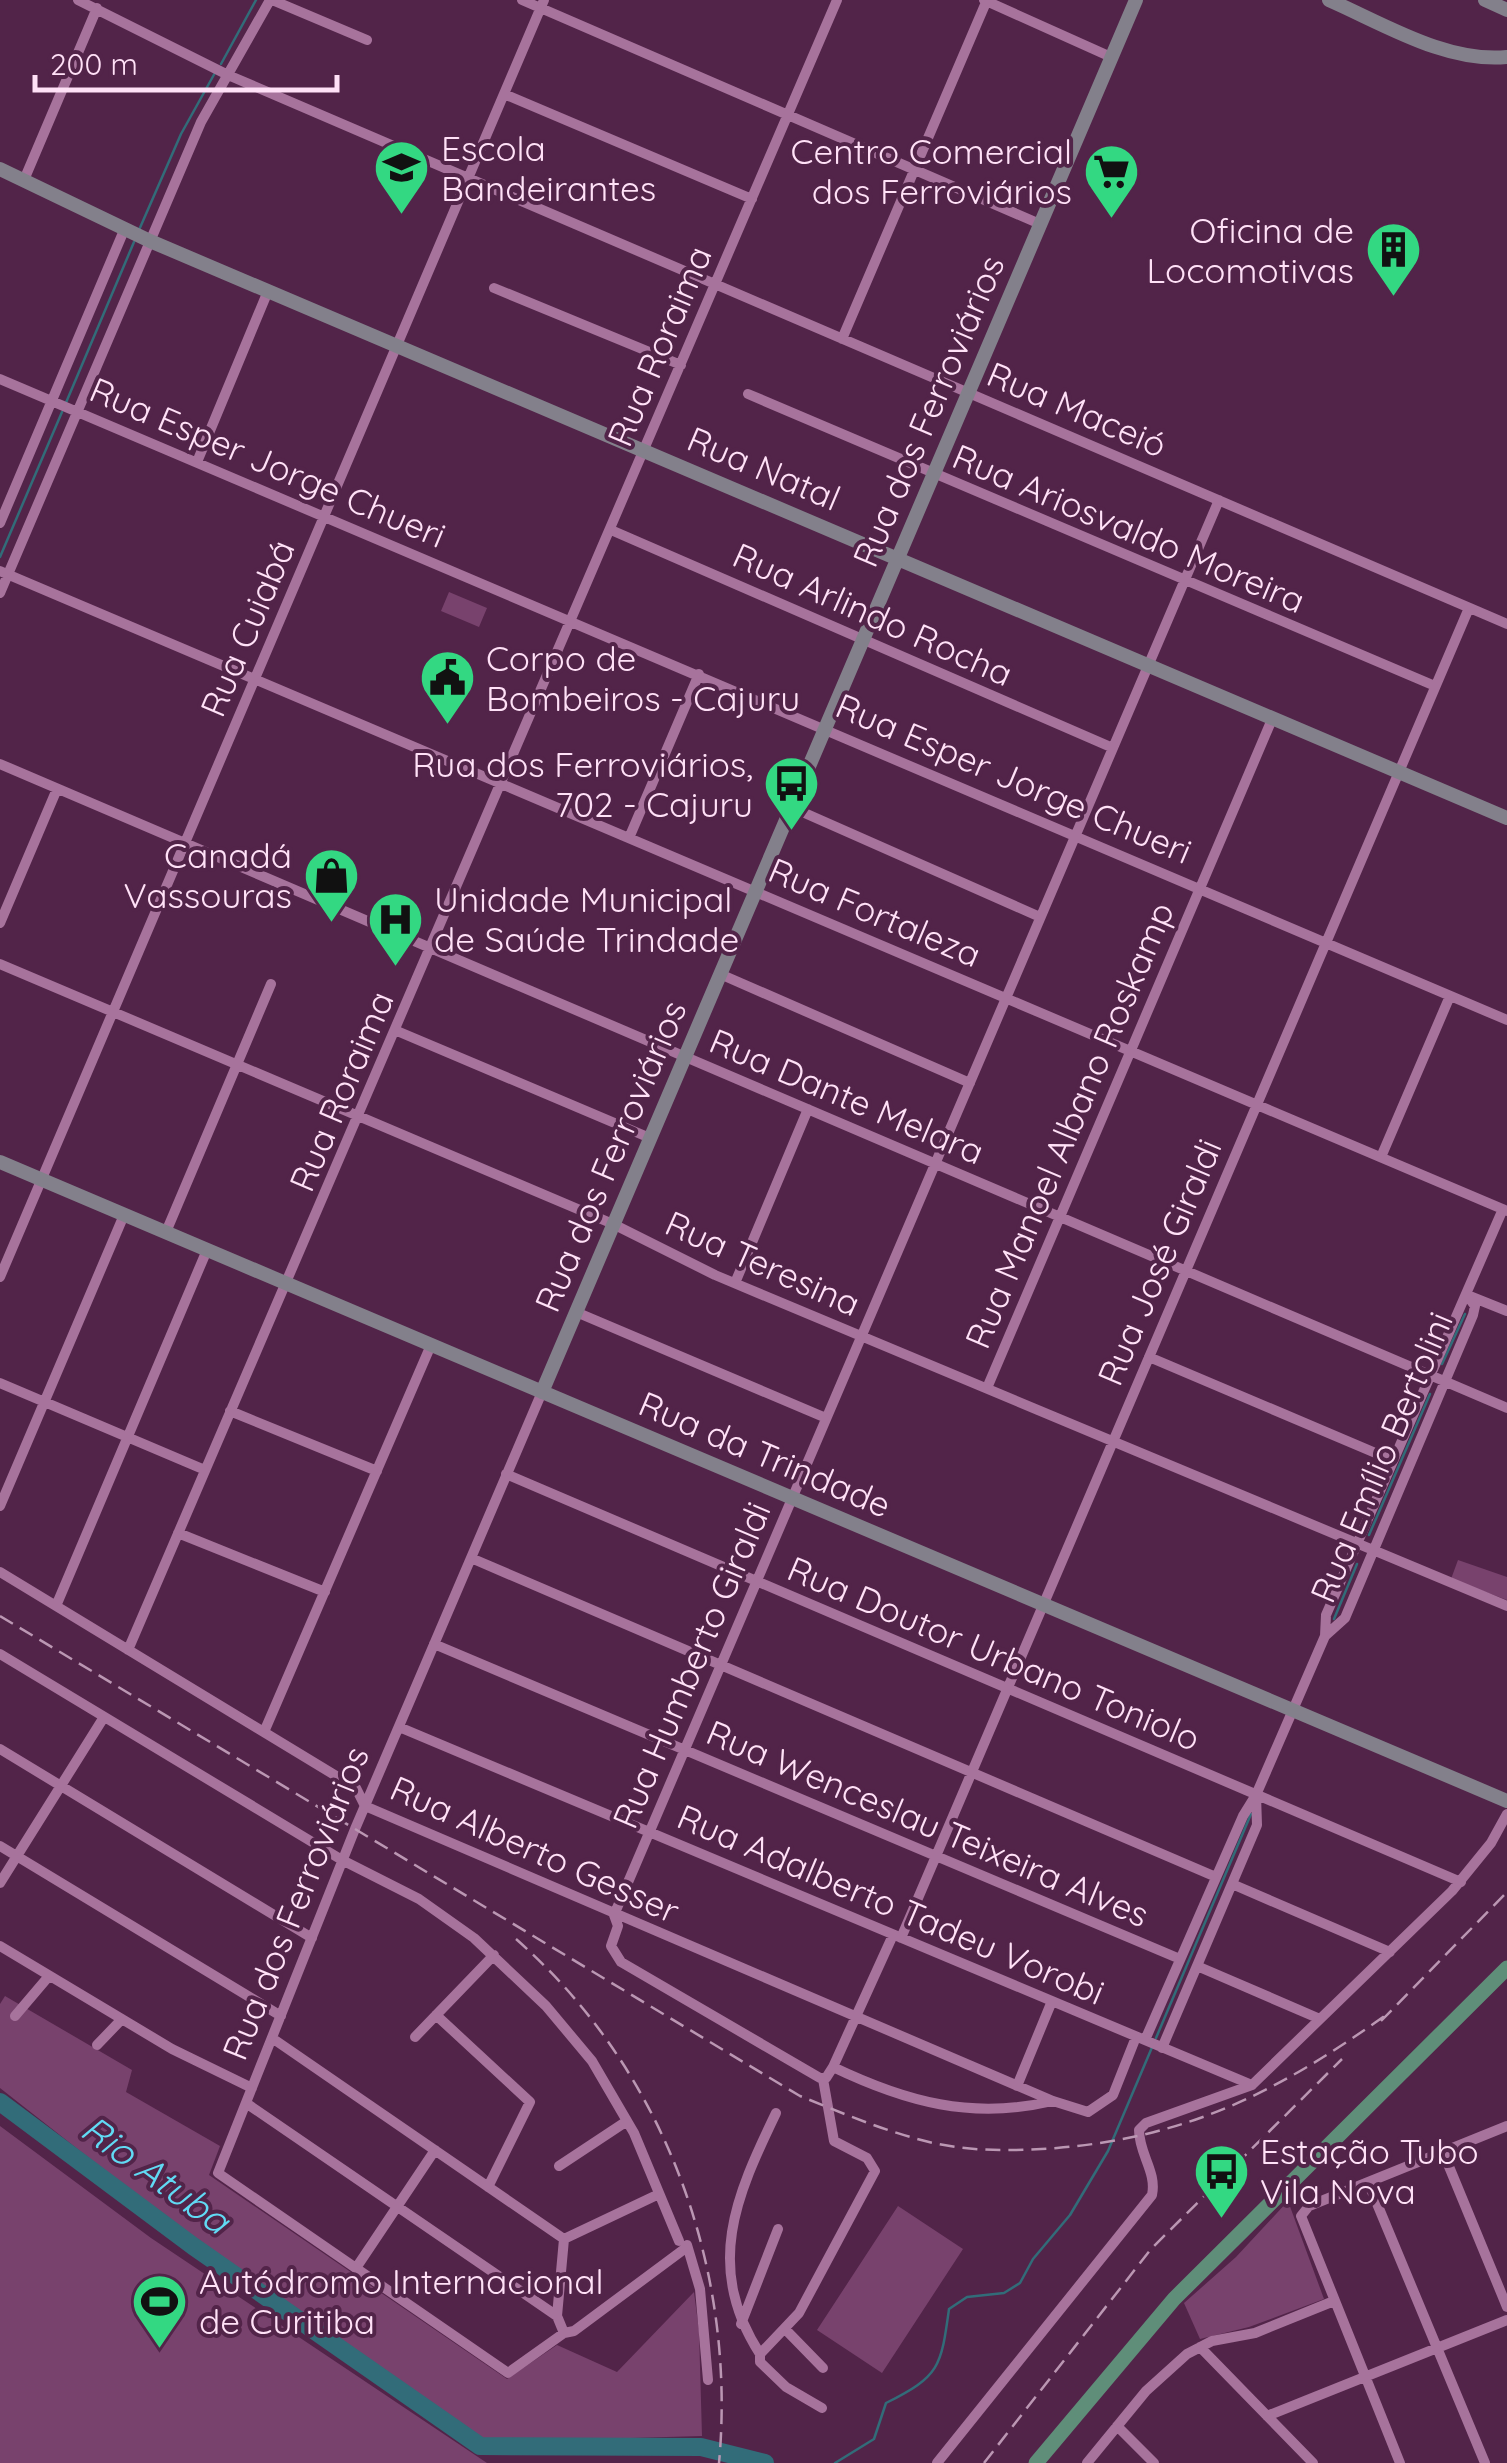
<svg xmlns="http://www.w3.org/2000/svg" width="1507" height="2463" font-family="Quicksand,sans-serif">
<rect width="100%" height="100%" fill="#522449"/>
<path fill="#78426d" d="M 449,592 L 487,608 L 479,627 L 441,611 Z
M 1458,1560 L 1507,1577 L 1507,1600 L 1451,1579 Z
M 5,1996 L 132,2070 L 126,2092 L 220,2146 L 209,2175 L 507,2379 L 557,2345 L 617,2372 L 694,2292 L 699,2331 L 702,2436 L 488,2442 L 187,2235 L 0,2088 L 0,2004 Z
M 0,2126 L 151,2238 L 487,2463 L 0,2463 Z
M 1288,2201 L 1324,2299 L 1249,2327 L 1200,2339 L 1184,2303 L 1236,2257 Z
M 898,2206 L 963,2249 L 882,2373 L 817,2330 Z"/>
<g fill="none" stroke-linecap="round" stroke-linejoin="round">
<path stroke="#326c79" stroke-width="2.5" d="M 221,64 L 256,0
M 139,230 L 181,134 L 216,71
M 65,405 L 134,242
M 0,557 L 62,412
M 1442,1364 L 1465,1314
M 1369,1535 L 1430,1394
M 1334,1619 L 1357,1564
M 1156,2038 L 1251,1814
M 835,2463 L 874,2439 L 886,2403 C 940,2376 941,2367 949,2309 L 967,2297 L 1004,2293 L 1020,2283 L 1033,2259 L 1070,2215 L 1108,2151 L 1153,2045"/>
<path stroke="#326c79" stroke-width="18" d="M 0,2102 L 193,2246 L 480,2446 L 701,2447 L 765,2463"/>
<path stroke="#a7739c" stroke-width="10" d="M 78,0 L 228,75 L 1507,624
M 272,0 L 367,40
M 522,0 L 1040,224
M 984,0 L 1111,57
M 504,94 L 752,199
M 24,180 L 97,8
M 494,288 L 681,365
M 842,339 L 987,0
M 0,379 L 1507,1020
M 748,394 L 1435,686
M 197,462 L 268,291
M 0,523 L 125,228
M 611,530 L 1113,748
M 0,571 L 1507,1211
M 0,593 L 201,122 L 270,0
M 0,764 L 1507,1408
M 791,807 L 1040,917
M 629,838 L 699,674
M 0,923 L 57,789
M 0,964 L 613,1224 L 715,1275 L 1507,1606
M 720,974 L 970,1083
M 397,1031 L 650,1138
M 1381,1157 L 1450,996
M 166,1232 L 271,984
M 0,1277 L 544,0
M 735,1283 L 808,1109
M 1467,1295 L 1507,1311
M 576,1312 L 826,1418
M 1149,1357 L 1392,1460
M 0,1383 L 205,1470
M 987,1388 L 1273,717
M 542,1392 L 355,1829 L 218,2173 L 508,2373 L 564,2333 L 574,2331 L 683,2250
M 230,1411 L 377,1471
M 506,1474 L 1461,1882
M 0,1506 L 124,1215
M 178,1533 L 325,1592
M 471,1558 L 1216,1877
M 0,1572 L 356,1788 L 365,1806 L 1053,2101 L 1088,2112 L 1113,2095 L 1136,2037
M 56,1606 L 207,1250
M 1325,1636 L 1345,1618 L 1473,1315 L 1475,1306 L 1467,1295
M 434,1644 L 1180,1959
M 128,1650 L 837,0
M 0,1654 L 342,1860 L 419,1899 L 474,1938 L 546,2006 L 592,2061 L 634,2133 L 679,2241
M 399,1727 L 1252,2085
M 264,1732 L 431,1345
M 0,1749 L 312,1938
M 0,1846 L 281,2016
M 0,1883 L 104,1717
M 1232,1884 L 1390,1952
M 901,1938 L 1469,608
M 0,1946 L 172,2049 L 252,2088
M 1197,1966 L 1320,2019
M 436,2015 L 530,2102 L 488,2187
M 15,2016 L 49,1976
M 415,2037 L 494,1955
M 272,2038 L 564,2239
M 1145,2040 L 1243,1816 L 1256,1795 L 1325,1636 L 1326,1615 L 1503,1209
M 97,2045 L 122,2019
M 1162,2048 L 1257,1825 L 1256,1795
M 833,2067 L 893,1935
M 1017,2086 L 1052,2001
M 1053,2101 C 972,2120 906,2102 833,2067 L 826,2078 L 820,2078 L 621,1962 L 611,1946 L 618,1926 L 614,1915 L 1219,500
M 246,2103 L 557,2316
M 1443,2152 L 1507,2307
M 559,2166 L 627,2121
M 1368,2182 L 1485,2463
M 687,2245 L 700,2289 L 708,2380
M 356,2268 L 435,2150
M 741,2324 L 778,2229
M 786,2330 L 823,2368
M 564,2333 L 557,2316 L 564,2239 L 659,2194
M 1200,2347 L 1313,2463
M 760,2354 C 704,2267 736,2196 776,2113
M 822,2408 L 786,2387 L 760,2362 L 760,2354 L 799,2313 L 875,2171 L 867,2158 L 834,2141 L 823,2079
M 1267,2416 L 1507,2320
M 1117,2426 L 1154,2463
M 937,2463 L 1152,2195 C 1157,2172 1139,2154 1139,2130 L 1146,2123 L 1252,2085 L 1452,1891 L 1491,1843 L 1507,1814
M 1087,2463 L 1146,2391 L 1187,2354 L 1212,2341 L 1255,2333 L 1334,2301
M 1400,2463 L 1301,2216 L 1309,2206 L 1507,2126"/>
<path stroke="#83808b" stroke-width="14" d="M 1329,0 C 1384,24 1446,63 1507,57
M 1485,0 L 1507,10
M 0,169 L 150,241 L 1507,818
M 0,1162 L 1507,1801
M 542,1392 L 1136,0"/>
<path stroke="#5f8e79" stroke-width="15" d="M 1036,2463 L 1174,2299 L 1507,1968"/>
<path stroke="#bb97b3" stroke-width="2.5" stroke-dasharray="15 8" stroke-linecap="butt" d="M 0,1616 L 800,2096 C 842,2113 884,2131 929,2142 C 971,2152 1014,2151 1057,2148 C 1191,2137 1283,2089 1390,2012
M 516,1939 C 664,2069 737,2268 719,2463
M 1381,2021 L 1507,1892
M 984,2463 L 1151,2249 L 1342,2059"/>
</g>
<defs>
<symbol id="school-pin" viewBox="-11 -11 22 30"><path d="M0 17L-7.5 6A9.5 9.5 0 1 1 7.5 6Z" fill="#33d882" stroke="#522449"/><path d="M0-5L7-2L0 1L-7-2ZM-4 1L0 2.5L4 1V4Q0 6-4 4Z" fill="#111"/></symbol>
<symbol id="supermarket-pin" viewBox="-11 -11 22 30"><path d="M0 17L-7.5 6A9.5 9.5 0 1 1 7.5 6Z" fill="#33d882" stroke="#522449"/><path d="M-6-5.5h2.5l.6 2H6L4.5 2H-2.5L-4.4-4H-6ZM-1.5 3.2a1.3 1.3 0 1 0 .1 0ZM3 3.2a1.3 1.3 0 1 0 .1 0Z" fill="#111"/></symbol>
<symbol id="building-pin" viewBox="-11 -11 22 30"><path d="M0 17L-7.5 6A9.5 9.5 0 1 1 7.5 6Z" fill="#33d882" stroke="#522449"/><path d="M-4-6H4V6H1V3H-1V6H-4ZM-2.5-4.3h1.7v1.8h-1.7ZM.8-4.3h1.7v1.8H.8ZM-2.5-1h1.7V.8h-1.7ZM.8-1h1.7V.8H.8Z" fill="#111"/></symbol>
<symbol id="civic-pin" viewBox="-11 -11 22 30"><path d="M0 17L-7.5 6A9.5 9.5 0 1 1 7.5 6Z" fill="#33d882" stroke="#522449"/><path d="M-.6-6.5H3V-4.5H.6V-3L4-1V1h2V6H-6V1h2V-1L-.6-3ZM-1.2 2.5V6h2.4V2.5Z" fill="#111"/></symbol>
<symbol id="bus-pin" viewBox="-11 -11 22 30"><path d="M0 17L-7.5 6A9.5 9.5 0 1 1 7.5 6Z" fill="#33d882" stroke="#522449"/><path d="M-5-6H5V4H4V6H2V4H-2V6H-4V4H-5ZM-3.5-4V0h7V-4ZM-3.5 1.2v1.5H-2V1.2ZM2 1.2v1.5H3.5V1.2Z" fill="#111"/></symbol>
<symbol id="shop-pin" viewBox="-11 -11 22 30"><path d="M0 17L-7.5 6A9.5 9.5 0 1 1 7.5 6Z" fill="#33d882" stroke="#522449"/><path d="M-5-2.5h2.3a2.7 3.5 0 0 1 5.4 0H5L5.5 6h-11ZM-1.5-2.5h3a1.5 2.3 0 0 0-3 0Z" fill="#111"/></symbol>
<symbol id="hospital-pin" viewBox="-11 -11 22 30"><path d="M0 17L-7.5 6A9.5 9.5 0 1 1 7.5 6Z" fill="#33d882" stroke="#522449"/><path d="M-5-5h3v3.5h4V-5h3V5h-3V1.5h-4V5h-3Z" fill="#111"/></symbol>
<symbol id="stadium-pin" viewBox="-11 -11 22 30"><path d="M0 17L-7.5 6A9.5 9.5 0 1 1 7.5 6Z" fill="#33d882" stroke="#522449"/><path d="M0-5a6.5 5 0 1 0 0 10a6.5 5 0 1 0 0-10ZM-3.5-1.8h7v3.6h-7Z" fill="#111"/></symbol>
</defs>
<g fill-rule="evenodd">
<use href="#school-pin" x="370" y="136" width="63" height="86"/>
<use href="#supermarket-pin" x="1080" y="140" width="63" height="86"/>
<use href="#building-pin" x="1362" y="218" width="63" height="86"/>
<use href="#civic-pin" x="416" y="646" width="63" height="86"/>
<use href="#bus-pin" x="760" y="752" width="63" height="86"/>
<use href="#shop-pin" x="300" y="844" width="63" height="86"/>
<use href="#hospital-pin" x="364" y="888" width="63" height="86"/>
<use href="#bus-pin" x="1190" y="2140" width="63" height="86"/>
<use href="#stadium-pin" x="128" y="2270" width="63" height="86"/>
</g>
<g text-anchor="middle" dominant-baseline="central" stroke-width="8" stroke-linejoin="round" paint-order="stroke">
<g font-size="35" fill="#ffe1f7" stroke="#522449" text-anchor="start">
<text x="441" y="148">Escola<tspan x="441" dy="40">Bandeirantes</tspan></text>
<text x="1072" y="151" text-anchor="end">Centro Comercial<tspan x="1072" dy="40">dos Ferroviários</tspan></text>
<text x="1354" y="230" text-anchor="end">Oficina de<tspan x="1354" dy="40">Locomotivas</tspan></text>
<text x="486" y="658">Corpo de<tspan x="486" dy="40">Bombeiros - Cajuru</tspan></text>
<text x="753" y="764" text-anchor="end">Rua dos Ferroviários,<tspan x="753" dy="40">702 - Cajuru</tspan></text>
<text x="292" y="855" text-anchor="end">Canadá<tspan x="292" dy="40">Vassouras</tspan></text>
<text x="434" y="899">Unidade Municipal<tspan x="434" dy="40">de Saúde Trindade</tspan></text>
<text x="1260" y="2151">Estação Tubo<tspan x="1260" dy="40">Vila Nova</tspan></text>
<text x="199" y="2281">Autódromo Internacional<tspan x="199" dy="40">de Curitiba</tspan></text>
</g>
<g font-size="35" fill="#ffe1f7" stroke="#522449">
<text transform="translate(659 346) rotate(-67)">Rua Roraima</text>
<text transform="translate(1077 409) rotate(23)">Rua Maceió</text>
<text transform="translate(928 411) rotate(-67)">Rua dos Ferroviários</text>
<text transform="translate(268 462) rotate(23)">Rua Esper Jorge Chueri</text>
<text transform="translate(764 468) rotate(23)">Rua Natal</text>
<text transform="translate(1129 528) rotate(23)">Rua Ariosvaldo Moreira</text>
<text transform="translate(873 614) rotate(24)">Rua Arlindo Rocha</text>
<text transform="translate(247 628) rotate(-67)">Rua Cuiabá</text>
<text transform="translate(1014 778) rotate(23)">Rua Esper Jorge Chueri</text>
<text transform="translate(875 912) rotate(23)">Rua Fortaleza</text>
<text transform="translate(341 1091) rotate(-67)">Rua Roraima</text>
<text transform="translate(847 1096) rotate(23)">Rua Dante Melara</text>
<text transform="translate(1069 1125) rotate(-67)">Rua Manoel Albano Roskamp</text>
<text transform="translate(610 1156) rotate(-67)">Rua dos Ferroviários</text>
<text transform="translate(1159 1262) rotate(-67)">Rua José Giraldi</text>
<text transform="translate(763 1263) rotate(24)">Rua Teresina</text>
<text transform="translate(765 1454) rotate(23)">Rua da Trindade</text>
<text transform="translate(1381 1457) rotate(-67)">Rua Emílio Bertolini</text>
<text transform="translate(994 1653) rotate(23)">Rua Doutor Urbano Toniolo</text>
<text transform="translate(691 1665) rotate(-67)">Rua Humberto Giraldi</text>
<text transform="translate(928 1823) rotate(23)">Rua Wenceslau Teixeira Alves</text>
<text transform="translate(535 1849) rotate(24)">Rua Alberto Gesser</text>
<text transform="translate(295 1903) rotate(-68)">Rua dos Ferroviários</text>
<text transform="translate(891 1904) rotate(23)">Rua Adalberto Tadeu Vorobi</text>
</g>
<g font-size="38" font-style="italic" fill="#61daf4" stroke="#522449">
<text transform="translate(156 2174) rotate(36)">Rio Atuba</text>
</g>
</g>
<path d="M35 75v15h302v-15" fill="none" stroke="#ffe1f7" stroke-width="5"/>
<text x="50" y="75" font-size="30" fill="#ffe1f7" stroke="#522449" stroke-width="8" paint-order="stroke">200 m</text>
</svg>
